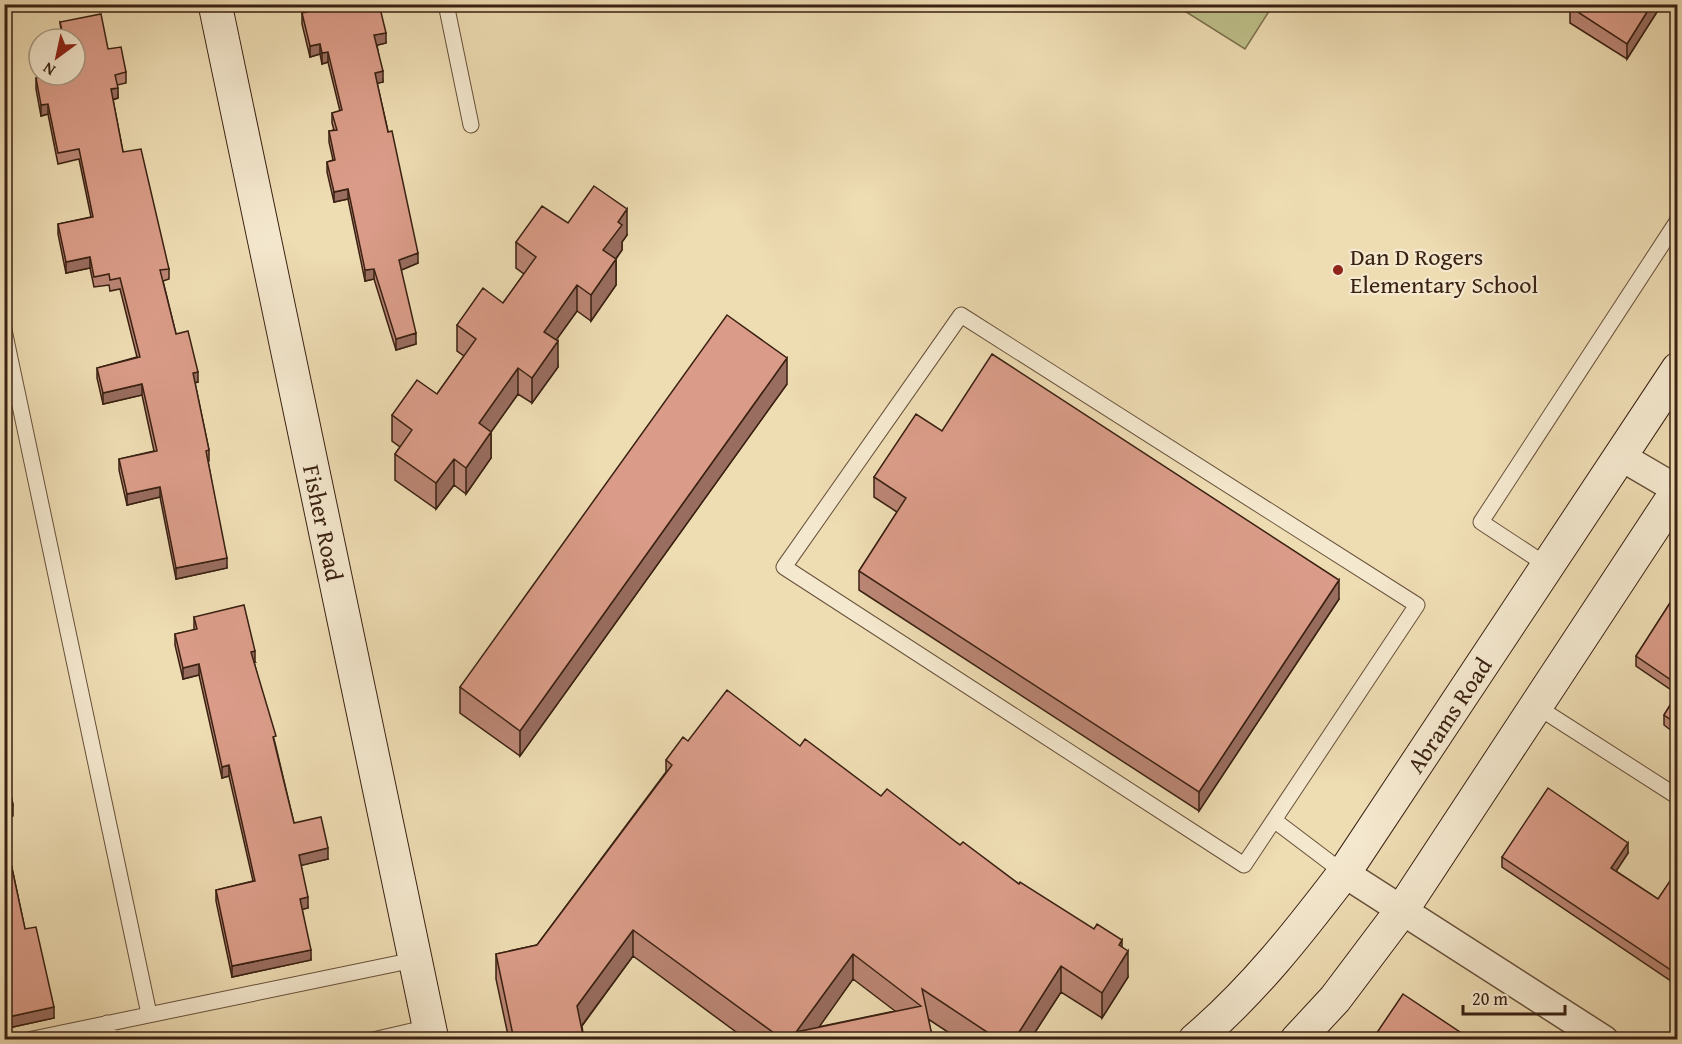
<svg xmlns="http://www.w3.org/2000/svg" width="1682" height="1044" font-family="'Gentium Book Plus',serif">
<rect width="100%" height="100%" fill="#eedcb3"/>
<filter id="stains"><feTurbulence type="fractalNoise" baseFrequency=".00333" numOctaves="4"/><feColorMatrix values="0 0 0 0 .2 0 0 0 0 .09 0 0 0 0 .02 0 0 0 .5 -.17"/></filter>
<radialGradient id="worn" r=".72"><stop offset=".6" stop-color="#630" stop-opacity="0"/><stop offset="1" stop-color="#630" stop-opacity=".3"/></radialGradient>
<path fill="#bdbf89" stroke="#7c704e" stroke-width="1.5" d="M 1175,5 L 1273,5 L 1245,49 Z"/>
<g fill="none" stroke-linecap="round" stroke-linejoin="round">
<defs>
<path id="lane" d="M 446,4 L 471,125
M 961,315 L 1417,605 L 1244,865 L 784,567 Z
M 4,330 L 149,1014
M 1548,566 L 1481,522 L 1678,220
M 1536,706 L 1678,797
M 1274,820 L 1344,873
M 107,1023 L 111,1040
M 28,1040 L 414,960
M 373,1040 L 429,1027"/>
<path id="street" d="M 1620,456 L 1678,490
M 1344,873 L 1604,1040"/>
<g id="secondary">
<path id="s1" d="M 215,4 L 432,1040"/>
<path id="s2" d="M 1195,1040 C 1253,991 1299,932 1344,873 L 1678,369"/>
<path d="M 1297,1040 L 1335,999 L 1402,910 L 1678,490"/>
</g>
</defs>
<use href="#lane" stroke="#67503a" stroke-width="17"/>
<use href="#street" stroke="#67503a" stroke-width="31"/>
<use href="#secondary" stroke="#3a2112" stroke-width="35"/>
<use href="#lane" stroke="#f4e8ce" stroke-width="15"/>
<use href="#street" stroke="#f4e8ce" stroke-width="28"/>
<use href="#secondary" stroke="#f4e8ce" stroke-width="33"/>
</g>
<path fill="#bb8675" stroke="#3a2112" stroke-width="1.5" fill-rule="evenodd" d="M 317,4 L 379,4 L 386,43 L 377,45 L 383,82 L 377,83 L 418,263 L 401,270 L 416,344 L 396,350 L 374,279 L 365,281 L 348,199 L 334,202 L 327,172 L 327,162 L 333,160 L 329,142 L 329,131 L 334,130 L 332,123 L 332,113 L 340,111 L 328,62 L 322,64 L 320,54 L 310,57 L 302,24 L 302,13 L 318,10 Z
M 1662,4 L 1627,59 L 1570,23 L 1570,7 Z
M 60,22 L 108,49 L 126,72 L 126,83 L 117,85 L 118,98 L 113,100 L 123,152 L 169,269 L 169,279 L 163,281 L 176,334 L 198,382 L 195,383 L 209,450 L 209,461 L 208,461 L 227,568 L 176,579 L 160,497 L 127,505 L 119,470 L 119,459 L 154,451 L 142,395 L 103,404 L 97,378 L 97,368 L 137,357 L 120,289 L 110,291 L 109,285 L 94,287 L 90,268 L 66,273 L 58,234 L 58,224 L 91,217 L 79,159 L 58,164 L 48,114 L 41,116 L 36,89 L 36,78 L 75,75 L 75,39 L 62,39 Z
M 568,223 L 627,235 L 622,242 L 622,250 L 616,259 L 616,285 L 591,321 L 577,311 L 556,340 L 558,367 L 532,403 L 518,394 L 491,432 L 491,458 L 466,494 L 454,485 L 436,509 L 395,480 L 395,454 L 400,447 L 392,441 L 392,415 L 437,394 L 464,356 L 457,351 L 457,325 L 503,303 L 524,274 L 516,268 L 516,242 Z
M 787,384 L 520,756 L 460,713 L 460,687 Z
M 942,431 L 1339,599 L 1199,811 L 859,590 L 859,571 L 897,512 L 874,497 L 874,477 Z
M 1677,592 L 1677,735 L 1664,725 L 1664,715 L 1677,694 L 1636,666 L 1636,656 Z
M 194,617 L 255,662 L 254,662 L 276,747 L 294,823 L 328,859 L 301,865 L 308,908 L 302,909 L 311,960 L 232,977 L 216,901 L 216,890 L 253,881 L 229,776 L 222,778 L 199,675 L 183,679 L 175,645 L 175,634 L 194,630 Z
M 688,741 L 800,746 L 960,845 L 1019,884 L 1122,947 L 1128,977 L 1102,1018 L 1061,992 L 1030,1040 L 960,1040 L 928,1019 L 933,1040 L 747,1040 L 633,956 L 582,1026 L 584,1040 L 509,1040 L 496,979 L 496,954 L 537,945 L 666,772 L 666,760 ZM 853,979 L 895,1011 L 818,1027 Z
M 4,763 L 13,805 L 13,816 L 4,818 Z
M 4,831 L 25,929 L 54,1018 L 8,1028 L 4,1011 Z
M 1628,853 L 1616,871 L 1658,899 L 1677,873 L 1677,985 L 1502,867 L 1502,857 Z"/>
<path fill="#996d5f" stroke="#3a2112" stroke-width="1.5" d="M 1652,4 L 1662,4 L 1627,59 L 1627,44 Z
M 386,33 L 386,43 L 374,46 L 374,35 Z
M 320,44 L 320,54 L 310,57 L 310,46 Z
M 328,52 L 328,62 L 322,64 L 322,53 Z
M 383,71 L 383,82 L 375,84 L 375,73 Z
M 118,88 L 118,98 L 111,100 L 111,89 Z
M 48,104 L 48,114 L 41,116 L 41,105 Z
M 348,189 L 348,199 L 334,202 L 334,192 Z
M 627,209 L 627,235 L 622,242 L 622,250 L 603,276 L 603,250 L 618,222 Z
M 418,253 L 418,263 L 399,271 L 399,260 Z
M 90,257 L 90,268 L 66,273 L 66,262 Z
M 616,259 L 616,285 L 591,321 L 591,295 Z
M 374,269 L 374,279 L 365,281 L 365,270 Z
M 577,285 L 577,311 L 544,357 L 544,332 Z
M 416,333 L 416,344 L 396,350 L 396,339 Z
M 558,341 L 558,367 L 532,403 L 532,378 Z
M 787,358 L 787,384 L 520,756 L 520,731 Z
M 518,368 L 518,394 L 479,449 L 479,423 Z
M 198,372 L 198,382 L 193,383 L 193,373 Z
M 142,384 L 142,395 L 103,404 L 103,393 Z
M 491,432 L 491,458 L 466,494 L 466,468 Z
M 454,459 L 454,485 L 436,509 L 436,483 Z
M 160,487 L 160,497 L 127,505 L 127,494 Z
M 227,558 L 227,568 L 176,579 L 176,568 Z
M 1339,580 L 1339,599 L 1199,811 L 1199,792 Z
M 255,651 L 255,662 L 251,662 L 251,652 Z
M 199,664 L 199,675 L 183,679 L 183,668 Z
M 229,765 L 229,776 L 222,778 L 222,767 Z
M 1628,843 L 1628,853 L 1611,879 L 1611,868 Z
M 328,848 L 328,859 L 299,866 L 299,855 Z
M 308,897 L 308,908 L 300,910 L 300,899 Z
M 633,930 L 633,956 L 577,1032 L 577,1006 Z
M 1122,940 L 1122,961 L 1128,951 L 1128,977 L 1102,1018 L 1102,993 L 1119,945 Z
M 311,950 L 311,960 L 232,977 L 232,966 Z
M 853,954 L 853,979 L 810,1040 L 796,1032 Z
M 1061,966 L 1061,992 L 1030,1040 L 1014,1040 Z
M 54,1007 L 54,1018 L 8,1028 L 8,1017 Z"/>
<path fill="#da9c88" stroke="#3a2112" stroke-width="1.5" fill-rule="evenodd" d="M 320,4 L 379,4 L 386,33 L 374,35 L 383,71 L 375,73 L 388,132 L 392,131 L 418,253 L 399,260 L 416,333 L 396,339 L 374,269 L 365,270 L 348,189 L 334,192 L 327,162 L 335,160 L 329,131 L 337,130 L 332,113 L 342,110 L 328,52 L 322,53 L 320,44 L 310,46 L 302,13 L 321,9 Z
M 1572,4 L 1652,4 L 1627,44 L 1570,7 Z
M 101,14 L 108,49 L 121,47 L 126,72 L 115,75 L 118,88 L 111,89 L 123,152 L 141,149 L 169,269 L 160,270 L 176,334 L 188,331 L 198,372 L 193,373 L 209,450 L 206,451 L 227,558 L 176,568 L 160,487 L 127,494 L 119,459 L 157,451 L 142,384 L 103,393 L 97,368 L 140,357 L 120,278 L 110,280 L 109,274 L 94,277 L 90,257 L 66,262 L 58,224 L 93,217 L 79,149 L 58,153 L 48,104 L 41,105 L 36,78 L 53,75 L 75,75 L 75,39 L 64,39 L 60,22 Z
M 594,186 L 627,209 L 618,222 L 622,225 L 603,250 L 616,259 L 591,295 L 577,285 L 544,332 L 558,341 L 532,378 L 518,368 L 479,423 L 491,432 L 466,468 L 454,459 L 436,483 L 395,454 L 412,430 L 392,415 L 417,380 L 437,394 L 476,339 L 457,325 L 483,288 L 503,303 L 536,257 L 516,242 L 542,206 L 568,223 Z
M 727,315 L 787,358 L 520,731 L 460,687 Z
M 992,354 L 1339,580 L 1199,792 L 859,571 L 906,498 L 874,477 L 916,414 L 942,431 Z
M 1677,592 L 1677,684 L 1636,656 Z
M 244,605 L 255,651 L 251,652 L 276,736 L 273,737 L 294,823 L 321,817 L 328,848 L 299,855 L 308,897 L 300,899 L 311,950 L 232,966 L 216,890 L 255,881 L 229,765 L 222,767 L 199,664 L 183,668 L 175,634 L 197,629 L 194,617 Z
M 727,690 L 800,746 L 805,739 L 881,796 L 887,789 L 960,845 L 963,842 L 1019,884 L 1020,882 L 1094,929 L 1097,924 L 1122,940 L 1119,945 L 1128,951 L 1102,993 L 1061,966 L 1014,1040 L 999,1040 L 922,989 L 933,1040 L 761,1040 L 778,1036 L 633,930 L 577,1006 L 584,1040 L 514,1040 L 496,954 L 537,945 L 672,765 L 666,760 L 683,737 L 688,741 ZM 853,954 L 921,1006 L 796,1032 Z
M 1677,694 L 1677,724 L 1664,715 Z
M 4,763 L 13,805 L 4,807 Z
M 1548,788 L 1628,843 L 1611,868 L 1658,899 L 1676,872 L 1677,873 L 1677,974 L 1502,857 Z
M 4,831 L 25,929 L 36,927 L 54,1007 L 8,1017 L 4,1001 Z
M 1403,994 L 1472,1040 L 1372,1040 Z"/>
<circle fill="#8f2418" stroke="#f4e8ce" stroke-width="2" cx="1338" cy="270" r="6"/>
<g text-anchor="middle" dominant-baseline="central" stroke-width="4.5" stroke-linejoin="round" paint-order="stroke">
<g font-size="24" fill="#3a2112" stroke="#f4e8ce" text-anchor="start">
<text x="1350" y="256">Dan D Rogers<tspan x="1350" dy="28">Elementary School</tspan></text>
</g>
<g font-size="24" fill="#3a2112" stroke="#f4e8ce">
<text stroke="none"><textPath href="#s1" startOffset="530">Fisher Road</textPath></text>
<text stroke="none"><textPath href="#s2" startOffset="414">Abrams Road</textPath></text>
</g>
</g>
<rect width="1682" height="1044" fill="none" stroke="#eedcb3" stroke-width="24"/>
<rect x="6" y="6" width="1670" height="1032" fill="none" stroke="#3a2112" stroke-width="3"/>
<rect x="12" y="12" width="1658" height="1020" fill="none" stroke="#3a2112" stroke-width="1.5"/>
<g transform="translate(57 57) rotate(213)"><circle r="28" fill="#f4e8ce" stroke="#aa9883" stroke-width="1.5"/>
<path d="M0-4.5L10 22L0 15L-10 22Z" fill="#8f2418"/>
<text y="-9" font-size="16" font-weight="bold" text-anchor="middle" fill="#3a2112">N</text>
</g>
<path d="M1463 1005v9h102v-9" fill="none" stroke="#3a2112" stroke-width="3"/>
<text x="1472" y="1005" font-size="18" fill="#3a2112" stroke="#f4e8ce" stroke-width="4.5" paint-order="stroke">20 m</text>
<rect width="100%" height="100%" filter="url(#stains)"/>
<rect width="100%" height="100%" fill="url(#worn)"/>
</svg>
